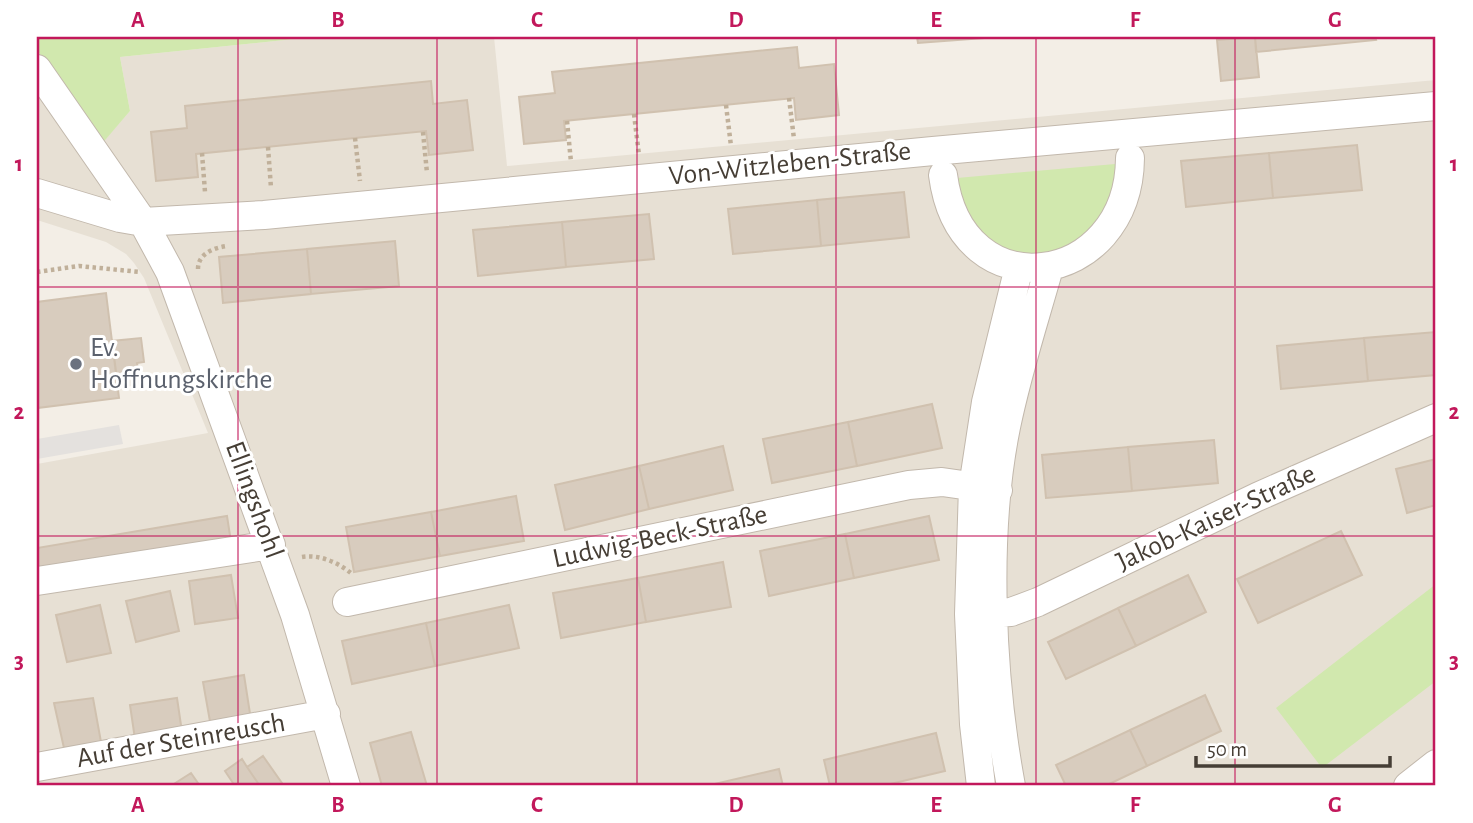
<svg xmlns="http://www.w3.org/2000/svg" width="1473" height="823" font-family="'Alegreya Sans',sans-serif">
<rect width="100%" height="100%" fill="#f3eee6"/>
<path fill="#e7e0d4" d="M 314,37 L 494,37 L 507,166 L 1436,80 L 1436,777 L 1424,786 L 37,786 L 37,464 L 208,433 L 144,278 L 134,263 L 126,254 L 106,242 L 37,220 L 37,50 L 100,145 L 130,111 L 120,57 Z"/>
<path fill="#d1e8ae" d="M 37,37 L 314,37 L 120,57 L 130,111 L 100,146 L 37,50 Z
M 1115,164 C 1117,179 1114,187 1108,201 C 1106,207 1104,216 1100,221 C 1069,262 998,269 970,220 C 963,208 961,191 957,178 Z
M 1436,584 L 1436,681 L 1322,768 L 1276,708 Z"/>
<path fill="#e4e1de" d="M 119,425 L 123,444 L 37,459 L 37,439 Z"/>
<path fill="#d8ccbe" stroke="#d0c1af" stroke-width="2" d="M 917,37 L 998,37 L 918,43 Z
M 1255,37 L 1259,77 L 1221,81 L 1217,40 Z
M 1255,37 L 1375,37 L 1376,40 L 1256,52 Z
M 797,47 L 799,68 L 834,64 L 839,115 L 796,120 L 794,98 L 564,121 L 566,140 L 524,144 L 519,97 L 555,93 L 552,72 Z
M 431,81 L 433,104 L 467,100 L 473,150 L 429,155 L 426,131 L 355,138 L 196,154 L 198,177 L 156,181 L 151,132 L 187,128 L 185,106 Z
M 1357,145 L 1362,190 L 1273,198 L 1269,153 Z
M 1269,153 L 1273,198 L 1186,207 L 1181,161 Z
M 904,192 L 909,237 L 821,246 L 817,200 Z
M 817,200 L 821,246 L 733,254 L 728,209 Z
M 649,214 L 654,259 L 566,267 L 562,222 Z
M 562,222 L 566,267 L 478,276 L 473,230 Z
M 395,241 L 399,286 L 311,294 L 307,249 Z
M 307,249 L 311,294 L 223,303 L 219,257 Z
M 106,293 L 119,398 L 37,408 L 37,302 Z
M 1436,332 L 1436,375 L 1368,381 L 1364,338 Z
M 141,338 L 144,362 L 137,363 L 140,384 L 118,387 L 112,341 Z
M 1364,338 L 1368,381 L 1281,389 L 1277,346 Z
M 932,404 L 942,448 L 857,466 L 848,422 Z
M 848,422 L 857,466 L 772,483 L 763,439 Z
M 1214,440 L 1218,483 L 1132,491 L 1128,447 Z
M 723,446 L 733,490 L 649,509 L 639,466 Z
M 1128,447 L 1132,491 L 1046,498 L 1042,455 Z
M 1436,459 L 1436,505 L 1407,513 L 1396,469 Z
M 639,466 L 649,509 L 565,530 L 555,485 Z
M 516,496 L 524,541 L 440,556 L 431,512 Z
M 431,512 L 440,556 L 354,572 L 346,527 Z
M 227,516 L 231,542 L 37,574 L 37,548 Z
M 929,516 L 939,560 L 854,578 L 845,534 Z
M 1341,531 L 1362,575 L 1258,623 L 1237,579 Z
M 845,534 L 854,578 L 769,596 L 760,551 Z
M 723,562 L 731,607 L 646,622 L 638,578 Z
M 231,575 L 238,618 L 195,624 L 189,581 Z
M 1188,575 L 1206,612 L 1136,646 L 1118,608 Z
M 638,578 L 646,622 L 561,638 L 553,593 Z
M 170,591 L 179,631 L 136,642 L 126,601 Z
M 100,605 L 111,653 L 67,662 L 56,615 Z
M 509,605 L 519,648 L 435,666 L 426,623 Z
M 1118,608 L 1136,646 L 1066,679 L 1048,642 Z
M 426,623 L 435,666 L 352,684 L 342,641 Z
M 244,675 L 251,720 L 211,727 L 203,682 Z
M 1205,695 L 1221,731 L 1147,766 L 1130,730 Z
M 93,698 L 101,742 L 64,748 L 54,703 Z
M 177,698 L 182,732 L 135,739 L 130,705 Z
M 1130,730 L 1147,766 L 1105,786 L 1066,786 L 1056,765 Z
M 411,732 L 427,786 L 382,786 L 370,743 Z
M 936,733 L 945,771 L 882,786 L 830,786 L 824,760 Z
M 263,756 L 284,786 L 260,786 L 247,767 Z
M 242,759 L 247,767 L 260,786 L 235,786 L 225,771 Z
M 779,769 L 783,786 L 706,786 Z
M 191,773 L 200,786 L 176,786 L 174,784 Z"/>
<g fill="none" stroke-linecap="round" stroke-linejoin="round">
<defs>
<path id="minor" d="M 37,69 L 143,222 L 170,272 L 295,615 L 346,786
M 943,175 C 961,313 1129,288 1130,158
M 37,193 L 120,218 L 143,222 L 264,215 L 933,151 L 1436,106
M 37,581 L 271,545
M 347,602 L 909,485 L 942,482 L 998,490
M 977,614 L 1011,612 L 1038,602 L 1257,497 L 1436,418
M 37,767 L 326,714
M 981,786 L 974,724 L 969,614 L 973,487 L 986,402 L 1019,267
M 1011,786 C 991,678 984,535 1006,427 C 1017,373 1034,321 1049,268
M 1408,786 L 1436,764"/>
</defs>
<use href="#minor" stroke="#c2b8ac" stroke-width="30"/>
<path stroke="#c0b09a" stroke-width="4.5" stroke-dasharray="3.5 3.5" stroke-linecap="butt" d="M 789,98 L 794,139
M 726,105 L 731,146
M 634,114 L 639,155
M 567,121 L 571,162
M 423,132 L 427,173
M 355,138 L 360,181
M 268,147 L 271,188
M 202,153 L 205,192
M 198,269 C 198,254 213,248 227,246
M 37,272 L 79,266 L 140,272
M 302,557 C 320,554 339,563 352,574"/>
<use href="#minor" stroke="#fff" stroke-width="28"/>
</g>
<path fill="none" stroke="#c2185b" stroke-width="2" stroke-opacity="0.55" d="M 238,37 L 238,786M 437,37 L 437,786M 637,37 L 637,786M 836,37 L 836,786M 1036,37 L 1036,786M 1235,37 L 1235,786M 37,287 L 1436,287M 37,536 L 1436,536"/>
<circle fill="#6b7280" stroke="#fff" stroke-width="2.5" cx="76" cy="364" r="7"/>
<g text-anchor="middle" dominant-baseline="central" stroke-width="6" stroke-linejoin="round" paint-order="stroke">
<g font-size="28" fill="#463e35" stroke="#fff">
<text transform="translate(790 164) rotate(-6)">Von-Witzleben-Straße</text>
<text transform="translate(254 500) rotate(70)">Ellingshohl</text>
<text transform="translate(1216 518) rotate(-25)">Jakob-Kaiser-Straße</text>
<text transform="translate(660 537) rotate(-12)">Ludwig-Beck-Straße</text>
<text transform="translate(181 741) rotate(-10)">Auf der Steinreusch</text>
</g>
<g font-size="28" fill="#5b616d" stroke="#fff" text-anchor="start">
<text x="90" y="348">Ev.<tspan x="90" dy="32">Hoffnungskirche</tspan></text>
</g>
</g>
<rect width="1473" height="823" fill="none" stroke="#ffffff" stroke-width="77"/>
<path d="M1196 756v10h194v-10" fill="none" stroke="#463e35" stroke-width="3.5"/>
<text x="1207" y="756" font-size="21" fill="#463e35" stroke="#ffffff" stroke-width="5" paint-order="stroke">50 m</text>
<rect x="38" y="38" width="1396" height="746" fill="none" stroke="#c2185b" stroke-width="2.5"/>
<g font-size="23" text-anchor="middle" font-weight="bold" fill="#c2185b">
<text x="138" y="27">A</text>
<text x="338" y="27">B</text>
<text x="537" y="27">C</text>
<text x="736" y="27">D</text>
<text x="936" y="27">E</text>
<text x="1135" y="27">F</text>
<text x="1335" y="27">G</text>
<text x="19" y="171">1</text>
<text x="1454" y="171">1</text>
<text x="19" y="419">2</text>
<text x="1454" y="419">2</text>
<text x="19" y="668">3</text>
<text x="1454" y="668">3</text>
<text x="138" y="812">A</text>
<text x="338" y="812">B</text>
<text x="537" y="812">C</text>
<text x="736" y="812">D</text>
<text x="936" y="812">E</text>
<text x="1135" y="812">F</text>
<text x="1335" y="812">G</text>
</g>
</svg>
